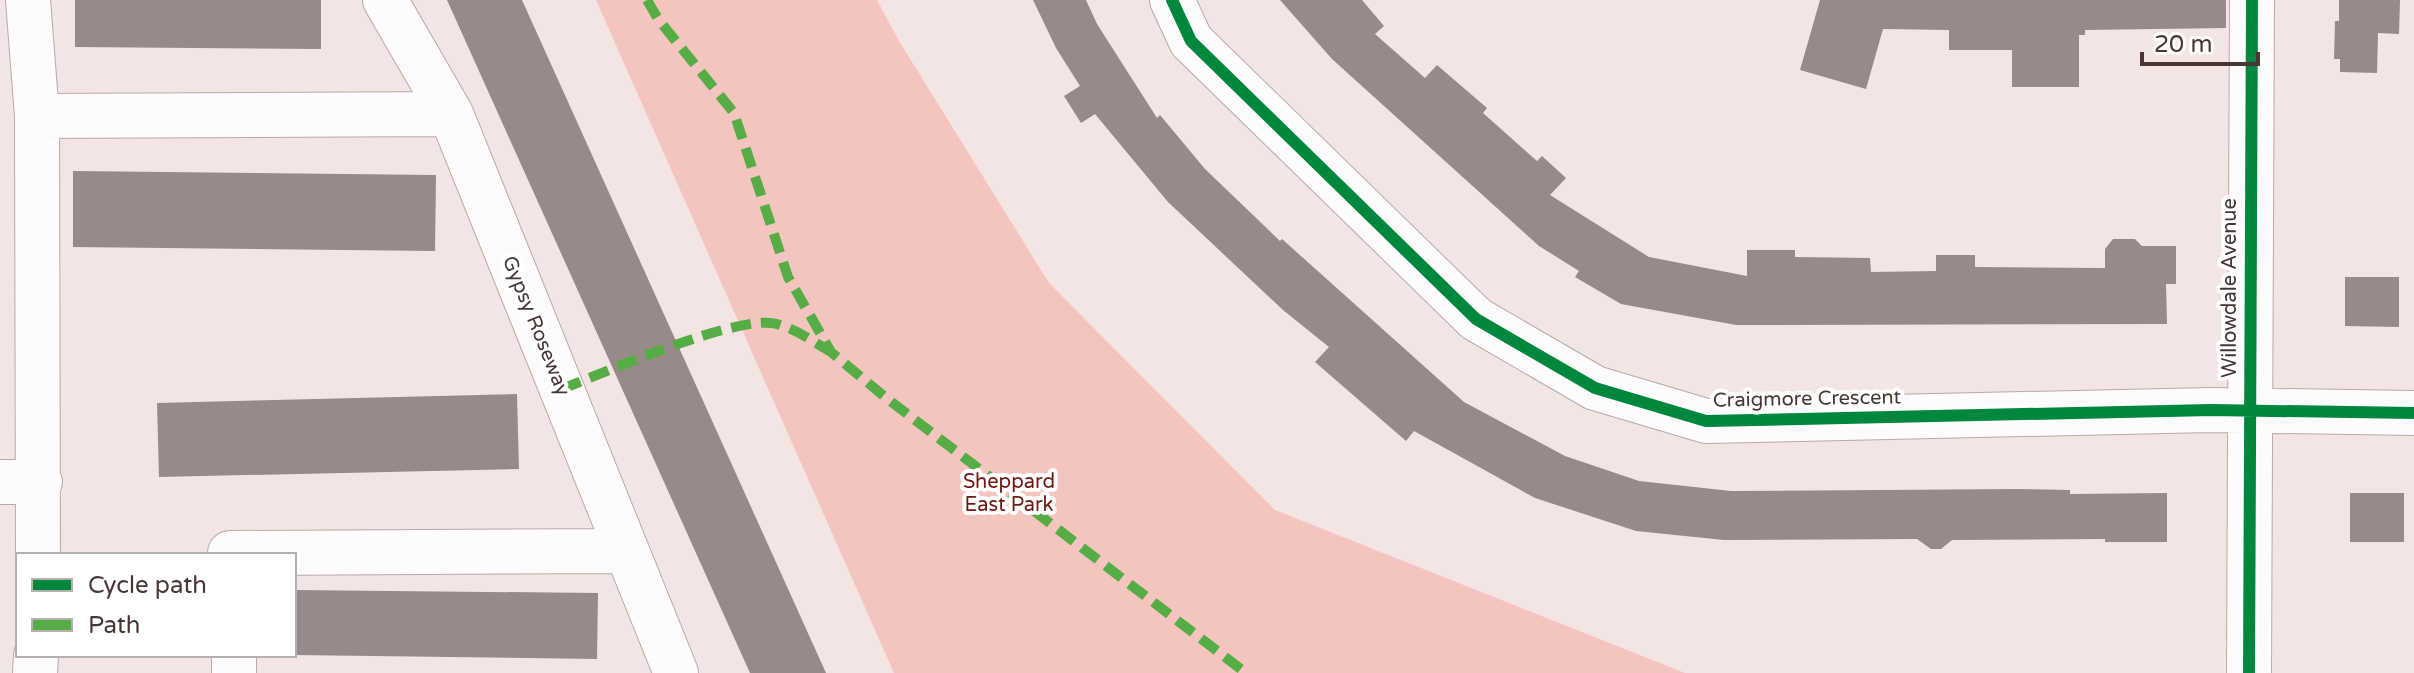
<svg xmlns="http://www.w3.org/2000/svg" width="2414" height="673" font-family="'Varela Round',sans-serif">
<rect width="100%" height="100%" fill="#f3e5e3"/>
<path fill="#f4c5be" d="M 596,0 L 877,0 L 899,41 L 1049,283 L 1275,510 L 1685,673 L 894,673 Z"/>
<path fill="#978a88" d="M 75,0 L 321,0 L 321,49 L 75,47 Z
M 447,0 L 522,0 L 826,673 L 750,673 Z
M 1033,0 L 1086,0 L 1097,24 L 1157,118 L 1160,115 L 1205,169 L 1280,241 L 1282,239 L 1464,402 L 1565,456 L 1639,481 L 1731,491 L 2018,489 L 2070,490 L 2070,494 L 2167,493 L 2167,542 L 2105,542 L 2105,539 L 1952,540 L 1941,549 L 1931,549 L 1917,539 L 1724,540 L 1636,531 L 1535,498 L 1414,431 L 1406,441 L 1315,362 L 1329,347 L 1283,310 L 1168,202 L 1095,114 L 1081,123 L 1064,96 L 1080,86 L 1056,48 Z
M 1280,0 L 1362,0 L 1384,26 L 1375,34 L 1425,78 L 1437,65 L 1487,108 L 1483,113 L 1537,161 L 1542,156 L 1566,178 L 1550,195 L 1649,257 L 1747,276 L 1747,250 L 1795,250 L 1795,257 L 1870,258 L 1871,272 L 1936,271 L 1936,255 L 1975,255 L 1975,267 L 2105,268 L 2105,249 L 2113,239 L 2135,239 L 2142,246 L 2176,246 L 2176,284 L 2166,284 L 2167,324 L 1736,325 L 1621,304 L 1575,277 L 1579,271 L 1539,246 L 1332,59 Z
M 1820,0 L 2226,0 L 2226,28 L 2085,30 L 2085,35 L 2079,35 L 2079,87 L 2012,87 L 2012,50 L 1949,50 L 1949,30 L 1883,29 L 1866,89 L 1800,70 Z
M 2339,0 L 2400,0 L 2399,34 L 2378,33 L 2377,73 L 2340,72 L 2340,59 L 2334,59 L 2335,21 L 2339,21 Z
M 73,171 L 436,175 L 435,251 L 73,247 Z
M 2345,277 L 2399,277 L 2399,327 L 2345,326 Z
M 517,394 L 519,469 L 159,477 L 157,403 Z
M 2350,493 L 2404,493 L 2404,542 L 2350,542 Z
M 294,590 L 598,593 L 597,659 L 294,655 Z"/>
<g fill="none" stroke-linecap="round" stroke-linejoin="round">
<defs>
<path id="minor" d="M 28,0 L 37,116 L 38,555
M 385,0 L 451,114
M 1172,0 L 1191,41 L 1476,319 L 1595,388 L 1706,421 L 2211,410 L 2414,413
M 37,116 L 451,114 L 676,673
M 0,482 L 40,482
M 230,555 L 230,553 L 627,551
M 234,655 L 234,673
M 35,673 L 36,655
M 2249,673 L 2252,0"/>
</defs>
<use href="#minor" stroke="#b8aaa8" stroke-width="46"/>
<use href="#minor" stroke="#fdfbfb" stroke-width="44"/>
<path stroke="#56ac45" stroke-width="10" stroke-dasharray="20 10" stroke-linecap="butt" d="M 647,0 L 658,19 L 734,113 L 788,277 L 831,352 L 885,397 L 1246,673
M 562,389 C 603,373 740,313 777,324 C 796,329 814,342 831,352"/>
<defs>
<path id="cycleway" d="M 1172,0 L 1191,41 L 1476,319 L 1595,388 L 1706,421 L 2211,410 L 2414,413
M 2249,673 L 2252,0"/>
</defs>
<use href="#cycleway" stroke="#fff" stroke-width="17"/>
<use href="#cycleway" stroke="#00873e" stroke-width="12"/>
</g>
<g text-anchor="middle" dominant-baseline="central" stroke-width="8" stroke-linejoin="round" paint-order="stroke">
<g font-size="20" fill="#473633" stroke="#fff">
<text transform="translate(2230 288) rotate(-90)">Willowdale Avenue</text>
<text transform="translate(536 326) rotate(68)">Gypsy Roseway</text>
<text transform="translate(1807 399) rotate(-1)">Craigmore Crescent</text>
</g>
<g font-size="20" fill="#6b1812" stroke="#fff">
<text x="1009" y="482">Sheppard<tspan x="1009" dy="23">East Park</tspan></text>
</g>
</g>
<rect x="16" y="553" width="280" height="104" fill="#ffffff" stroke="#b5afad" stroke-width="2"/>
<rect x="32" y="579" width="40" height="12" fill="#00873e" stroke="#b5afad" stroke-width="2"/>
<text x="88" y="593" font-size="24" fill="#473633">Cycle path</text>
<rect x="32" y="619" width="40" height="12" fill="#56ac45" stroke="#b5afad" stroke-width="2"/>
<text x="88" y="633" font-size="24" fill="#473633">Path</text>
<path d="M2142 52v12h116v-12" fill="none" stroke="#473633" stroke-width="4"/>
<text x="2154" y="52" font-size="24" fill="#473633" stroke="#ffffff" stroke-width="6" paint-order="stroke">20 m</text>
</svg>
